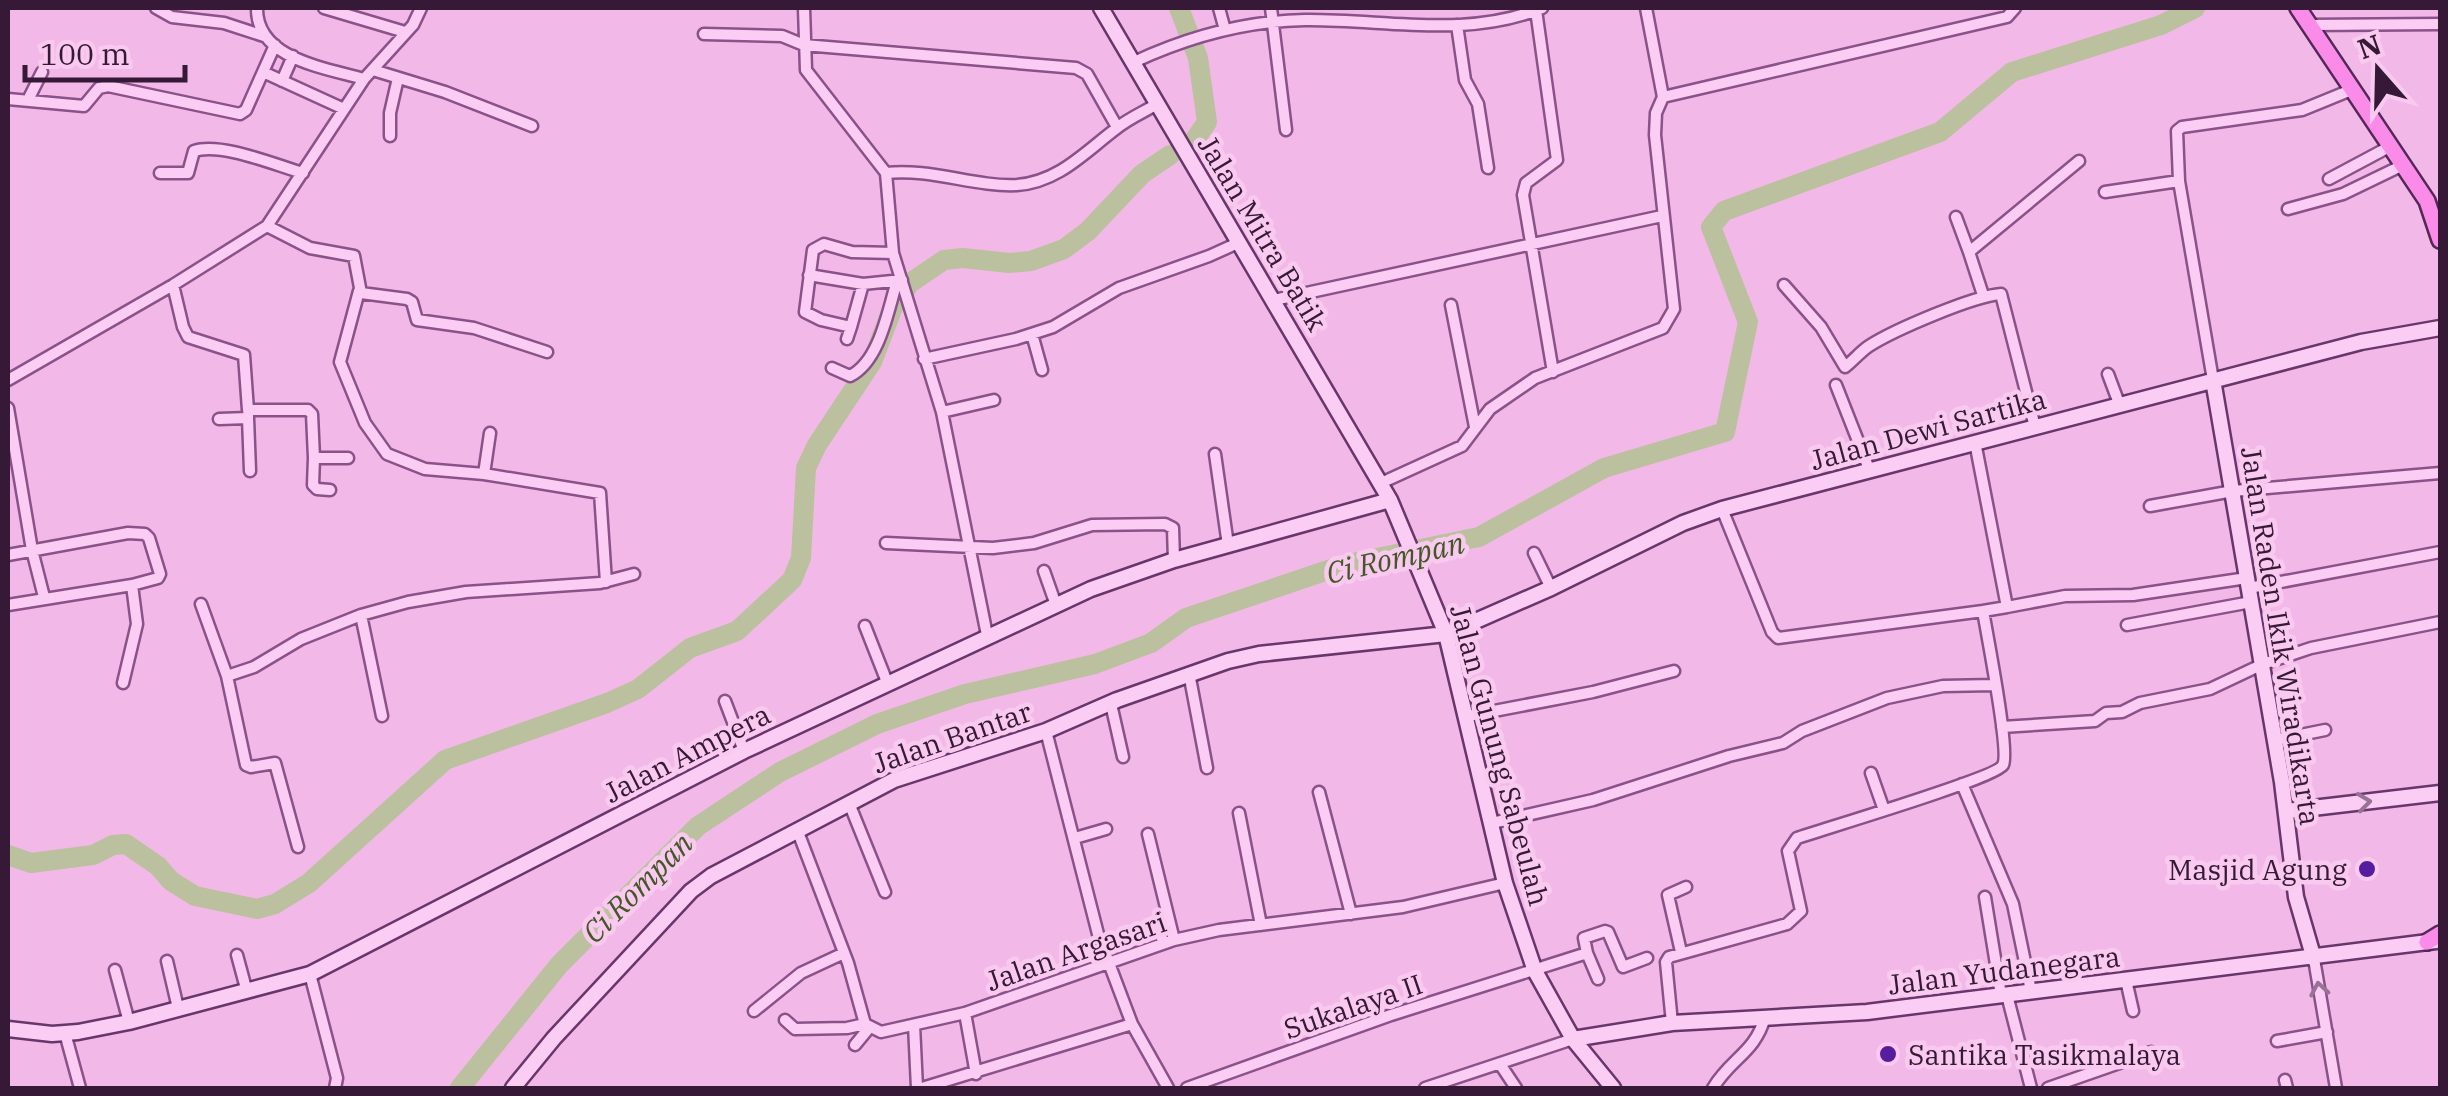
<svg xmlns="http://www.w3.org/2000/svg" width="2448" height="1096" font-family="'IBM Plex Serif',serif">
<rect width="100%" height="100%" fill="#f2b9e8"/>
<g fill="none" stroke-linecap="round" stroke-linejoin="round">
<path stroke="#bbc19e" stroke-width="20" d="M 1179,8 L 1198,58 L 1207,122 L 1194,141
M 8,855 L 31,863 L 93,855 L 113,845 L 126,844 L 158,866 L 171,881 L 195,896 L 257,909 L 275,904 L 309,883 L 445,760 L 607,703 L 638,689 L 690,648 L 737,631 L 792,580 L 801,558 L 806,468 L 817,445 L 872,362 L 893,307 L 910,283 L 944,260 L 963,258 L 1009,263 L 1031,261 L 1064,249 L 1088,231 L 1142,174 L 1170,155
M 460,1088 L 559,965 L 698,826 L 780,772 L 877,724 L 965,694 L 1095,664 L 1151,643 L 1186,618 L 1343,565 L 1479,537 L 1604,468 L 1725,432 L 1748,322 L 1711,227 L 1724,211 L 1940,132 L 2012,72 L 2161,25 L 2195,8"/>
<defs>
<path id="street" d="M 156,8 L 172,17 L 224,23 L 264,36
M 257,8 C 256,59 326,68 364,79
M 324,8 L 405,32
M 804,8 L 806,70 L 886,173 L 893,253 L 942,412 L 987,635
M 1219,8 L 1225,30
M 1271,8 L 1286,130
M 1536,10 L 1557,160 L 1526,183 L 1523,195 L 1553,372
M 1457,25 L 1465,80 L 1478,104 L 1488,168
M 2310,25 L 2440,24
M 704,34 L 782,36 L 804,45 L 1076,68 L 1087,74 L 1117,127
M 1134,62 C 1188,37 1245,21 1305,20 C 1384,19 1466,39 1542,8
M 373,70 L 445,92 L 532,126
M 263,72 L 344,109
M 282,81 L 293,56
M 1663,97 L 2007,17 L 2015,8
M 8,99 L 84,106 L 99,88 L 108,86 L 240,114 L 246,110 L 275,45
M 28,100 L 42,72
M 390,136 L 390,113 L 398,78
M 160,173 L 188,173 L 194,151 C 221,142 275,165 303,173
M 886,173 C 931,168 974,187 1017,185 C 1059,182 1086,151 1117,128 C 1129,118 1144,112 1157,104
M 2329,179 L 2389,147
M 2105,192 L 2179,181
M 2288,209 L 2343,194 L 2401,166
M 1956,217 L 1969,252 L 2079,161
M 267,226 L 310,248 L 354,256 L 361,293 L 407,299 L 412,302 L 417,320 L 474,328 L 547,352
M 1969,252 L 1983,295
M 809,275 L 863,284 L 902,280
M 173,285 L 183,327 L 188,337 L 244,355 L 248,410 L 308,410 L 312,414 L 314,458 L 348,458
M 1784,285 L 1821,327 L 1845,367 C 1853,361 1860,352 1869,346 C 1894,330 1973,296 2001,294 L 2035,427
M 359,291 L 340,362 L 365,423 L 387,454 L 425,469 L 484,474 L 600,493 L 606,582
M 1274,300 L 1662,216
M 1451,305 L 1475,427
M 851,327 L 863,284
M 1032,334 L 1042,370
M 847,339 L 851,327 L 821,320 L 805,312 L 813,250 L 824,244 L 852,252 L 893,253
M 924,359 L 1016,339 L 1053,327 L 1119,288 L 1209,256 L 1240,242
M 832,368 L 850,376 C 880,361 888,310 897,281
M 2108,374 L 2120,406
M 8,380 L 173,285 L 267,226 L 364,79 L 413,25 L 421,8
M 2213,380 L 2179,181 L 2177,131 L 2182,127 L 2302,110 L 2351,90
M 1836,385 L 1869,469
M 8,408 L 32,550 L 44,597
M 942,412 L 994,400
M 248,418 L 250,471
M 219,419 L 248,418 L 248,414
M 1975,442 L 2007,607 L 1983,611
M 1215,454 L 1228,545
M 314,458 L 313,485 L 317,489 L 330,490
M 484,474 L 490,433
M 1381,483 L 1462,446 L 1490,409 L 1535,378 L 1663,328 L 1674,309 L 1655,135 L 1656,113 L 1663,97 L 1646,8
M 2150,506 L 2233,491 L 2440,473
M 886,543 L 993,548 L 1034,543 L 1092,525 L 1165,524 L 1173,528 L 1174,560
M 1534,553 L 1551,588
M 8,555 L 128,533 L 145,534 L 149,538 L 160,574 L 158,578 L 132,585 L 137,624 L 123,683
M 1044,571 L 1056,605
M 2249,588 L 2440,552
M 201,604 L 227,676 L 246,765 L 251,767 L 275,763 L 298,847
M 8,605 L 132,585
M 2007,607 L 2065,596 L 2133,595 L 2247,578
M 361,615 L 382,716
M 2127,625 L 2251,602
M 865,626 L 887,682
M 1189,673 L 1207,768
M 227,676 L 254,667 L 301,639 L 361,615 L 408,602 L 466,592 L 600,583 L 634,574
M 725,701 L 744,751
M 1111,704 L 1123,757
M 1468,716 L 1593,692 L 1674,671
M 2002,727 L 2095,721 L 2106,713 L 2122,712 L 2140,703 L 2210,689 L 2263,664 L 2311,648 L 2440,622
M 1046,731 L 1098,934 L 1132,1024 L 1168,1088
M 2275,740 L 2325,730
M 1871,773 L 1884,810
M 1962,784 L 2013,904 L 2031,991
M 1319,792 L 1351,914
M 849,803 L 885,892
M 1239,813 L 1261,925
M 1492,823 L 1593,800 L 1729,756 L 1783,743 L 1802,731 L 1887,698 L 1943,686 L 1994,685
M 798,832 L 848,963 L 865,1024 L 881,1032 L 965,1013 L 1174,940 L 1219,930 L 1403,907 L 1505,883
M 1148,834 L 1174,940
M 1075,838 L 1106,829
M 1985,897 L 2001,995
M 1158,921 L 1163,943
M 1681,952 L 1668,895 L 1686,887
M 1587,953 L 1598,979
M 237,955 L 247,992
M 2314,959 L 2336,1088
M 167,961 L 178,1008
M 115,970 L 129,1022
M 310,974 L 337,1078 L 335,1088
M 2126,980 L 2133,1011
M 2007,995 L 2031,1088
M 754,1011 L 801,973 L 844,953
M 965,1013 L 976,1074
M 785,1020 L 795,1029 L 847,1028 L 865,1024
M 1672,1023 L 1666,962 L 1669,957 L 1787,924 L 1801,911 L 1788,851 L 1797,838 C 1823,829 1996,778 2003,765 C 2010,752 1987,634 1983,611 L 1778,638 L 1772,632 L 1722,509
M 914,1025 L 917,1088
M 65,1033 L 80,1088
M 2277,1041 L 2327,1032
M 855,1045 L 869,1028
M 1500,1064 L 1516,1088
M 2285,1080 L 2287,1088
M 922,1088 L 1132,1024
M 1187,1088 L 1391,1015 L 1587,953 L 1584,938 L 1605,931 L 1608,932 L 1623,967 L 1647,958
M 1425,1088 L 1573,1039
M 1713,1088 C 1731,1058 1755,1053 1765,1017
M 2048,1088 L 2151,1052"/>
<path id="secondary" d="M 1101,8 L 1390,500 L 1446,634 L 1505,883 L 1535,971 L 1573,1039 L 1613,1088
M 2213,380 L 2282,782 L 2296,897 L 2314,959
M 2287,811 L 2440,793
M 8,1029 L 52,1034 L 78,1032 L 129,1022 L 310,974 L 744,751 L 1091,589 L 1174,560 L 1390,500
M 1573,1039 L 1672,1023 L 1867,1012 L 2436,941
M 513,1088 L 554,1038 L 691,891 L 711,876 L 894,780 L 1046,731 L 1117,700 L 1228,661 L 1259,654 L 1446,634 L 1551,588 L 1683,523 L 1722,509 L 2361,342 L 2440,328"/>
<path id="primary" d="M 2298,8 L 2427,201 L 2440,240
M 2427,942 L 2440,934"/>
</defs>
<use href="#street" stroke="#8a5289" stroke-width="15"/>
<use href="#secondary" stroke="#69366b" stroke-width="19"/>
<use href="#primary" stroke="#532856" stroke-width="20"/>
<use href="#street" stroke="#fccdf4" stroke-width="10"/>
<use href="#secondary" stroke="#fccdf4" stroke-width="14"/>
<use href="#primary" stroke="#fb8be9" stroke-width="15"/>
</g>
<defs><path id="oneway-chevron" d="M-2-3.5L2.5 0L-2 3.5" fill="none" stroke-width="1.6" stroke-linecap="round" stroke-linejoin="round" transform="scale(2.5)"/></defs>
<g stroke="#987396">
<use href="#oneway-chevron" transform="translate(2364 802) rotate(-7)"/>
<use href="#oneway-chevron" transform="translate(2319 989) rotate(-100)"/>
</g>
<g fill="#581d9e" stroke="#f9c9f0" stroke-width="4">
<circle cx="2367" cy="869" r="10"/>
<circle cx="1888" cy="1054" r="10"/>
</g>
<g text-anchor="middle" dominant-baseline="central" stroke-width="9" stroke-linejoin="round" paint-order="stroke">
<g font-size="28" fill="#351937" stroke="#f9c9f0">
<text transform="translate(1263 233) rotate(59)">Jalan Mitra Batik</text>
<text transform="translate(1928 429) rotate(-15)">Jalan Dewi Sartika</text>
<text transform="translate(2281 636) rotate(81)">Jalan Raden Ikik Wiradikarta</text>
<text transform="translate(952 737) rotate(-19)">Jalan Bantar</text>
<text transform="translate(687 753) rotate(-27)">Jalan Ampera</text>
<text transform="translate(1500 755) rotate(75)">Jalan Gunung Sabeulah</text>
<text transform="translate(1076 951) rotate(-19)">Jalan Argasari</text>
<text transform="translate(2004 970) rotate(-7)">Jalan Yudanegara</text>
<text transform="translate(1353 1006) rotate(-19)">Sukalaya II</text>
</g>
<g font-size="28" fill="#351937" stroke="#f9c9f0" text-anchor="end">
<text x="2347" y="869">Masjid Agung</text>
<text x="1908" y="1054" text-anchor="start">Santika Tasikmalaya</text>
</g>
<g font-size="30" font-style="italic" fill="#445826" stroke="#f9c9f0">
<text transform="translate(1395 557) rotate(-13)">Ci Rompan</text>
<text transform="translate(637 887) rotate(-45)">Ci Rompan</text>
</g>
</g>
<rect width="2448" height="1096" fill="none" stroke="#351937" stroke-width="20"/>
<g transform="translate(2378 70) rotate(340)" stroke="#f9c9f0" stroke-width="8" paint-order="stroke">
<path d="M0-8L18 38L0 25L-18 38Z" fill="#351937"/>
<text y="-15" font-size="28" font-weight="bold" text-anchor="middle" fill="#351937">N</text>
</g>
<path d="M25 65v15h160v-15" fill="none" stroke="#351937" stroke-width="5"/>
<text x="40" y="65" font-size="30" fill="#351937" stroke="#f9c9f0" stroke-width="8" paint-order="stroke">100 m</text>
</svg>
